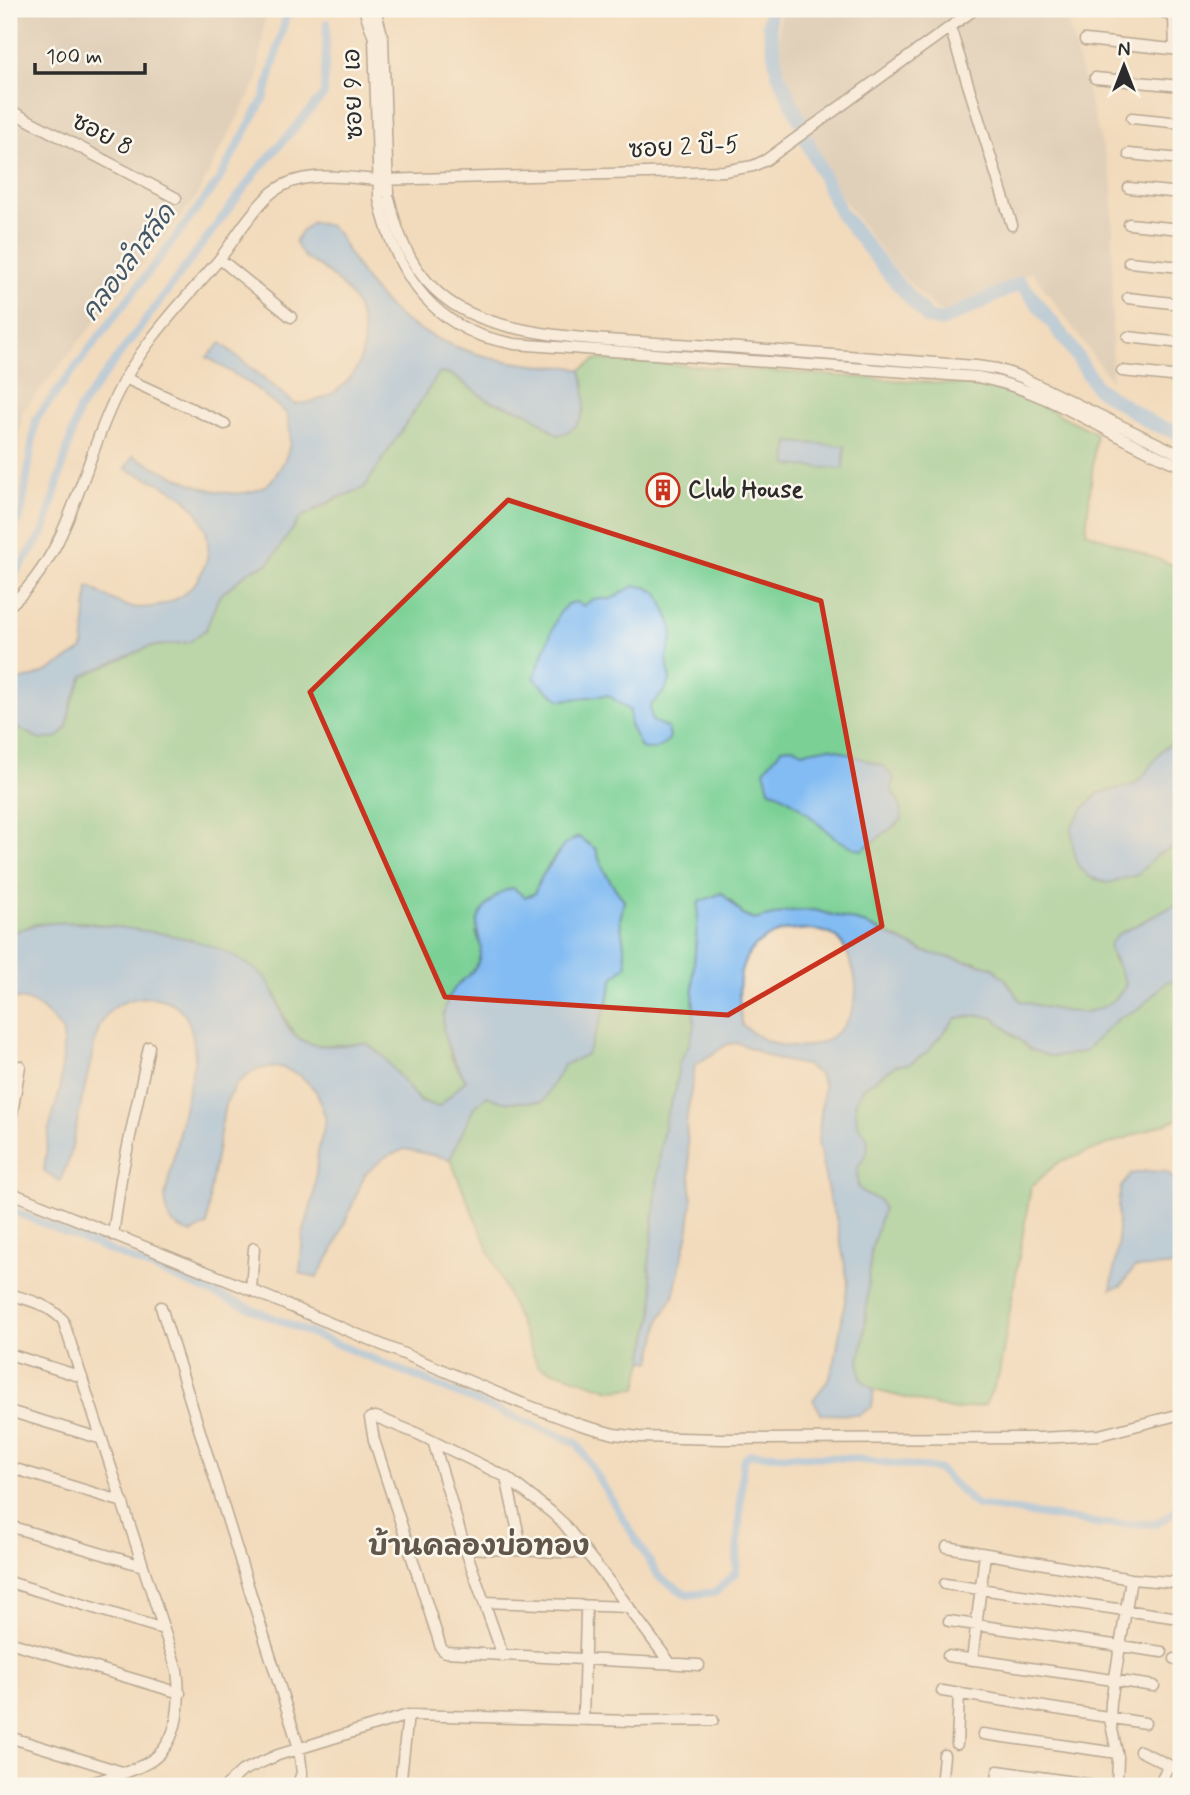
<svg xmlns="http://www.w3.org/2000/svg" width="1190" height="1795" font-family="Mynerve,'Playpen Sans Thai',sans-serif">
<rect width="100%" height="100%" fill="#fbf7ec"/>
<filter id="ink" filterUnits="userSpaceOnUse"><feTurbulence type="fractalNoise" baseFrequency=".0143" numOctaves="2"/><feDisplacementMap in="SourceGraphic" scale="14" xChannelSelector="R" yChannelSelector="G"/><feConvolveMatrix kernelMatrix="1 2 1 2 8 2 1 2 1" color-interpolation-filters="sRGB"/></filter>
<filter id="wash" filterUnits="userSpaceOnUse"><feTurbulence type="fractalNoise" baseFrequency=".00686" numOctaves="4" result="noise"/><feDisplacementMap in="SourceGraphic" scale="28" xChannelSelector="R" yChannelSelector="G"/><feGaussianBlur stdDeviation="1.57" result="paint"/><feColorMatrix in="noise" values="0 0 0 0 0 0 0 0 0 0 0 0 0 0 0 0 0 1.4 0 .05"/><feComposite in="paint" operator="in"/></filter>
<g filter="url(#wash)">
<rect width="100%" height="100%" fill="#f2dbbc"/>
<path fill="#cac3b8" d="M 9,9 L 266,9 L 258,79 L 195,199 L 23,411 L 9,516 Z
M 780,9 L 1064,9 L 1113,183 L 1112,382 L 1032,272 L 942,312 L 937,310 L 894,268 L 833,186 L 786,75 L 779,43 Z"/>
<path fill="#7ad095" stroke="#527e60" stroke-width="2" d="M 597,359 L 979,386 L 1018,394 L 1096,433 L 1086,532 L 1181,568 L 1181,736 L 1161,751 L 1146,774 L 1134,785 L 1099,793 L 1137,875 L 1158,854 L 1181,843 L 1181,902 L 1117,935 L 1112,958 L 1122,972 L 1126,985 C 1101,1027 1058,1010 1020,1001 L 1006,980 L 977,962 L 955,961 L 925,952 L 863,923 L 814,910 L 789,911 L 755,920 L 744,916 L 730,900 L 699,902 L 693,977 L 694,1026 L 689,1045 L 679,1064 L 676,1089 L 666,1117 L 661,1145 L 649,1266 L 654,1294 L 653,1315 L 637,1388 L 611,1390 L 538,1366 L 450,1159 L 474,1107 L 487,1096 L 504,1102 L 542,1102 L 564,1065 L 606,1007 L 613,978 L 624,947 L 620,920 L 624,900 C 611,884 601,869 596,849 L 578,837 C 556,849 544,871 534,894 L 525,897 L 513,888 L 476,932 L 482,948 L 477,967 L 454,990 L 450,1056 L 466,1080 L 439,1107 C 416,1101 408,1090 394,1072 C 390,1066 386,1058 380,1055 C 330,1025 302,1079 276,994 L 122,928 L 84,922 L 34,924 L 9,935 L 9,726 L 19,728 L 41,740 L 67,727 L 71,704 L 83,676 L 148,647 L 189,642 L 206,629 L 219,596 L 249,571 L 268,564 L 300,518 L 335,499 L 364,488 L 439,373 L 450,374 L 488,400 L 529,413 L 558,435 L 585,386 L 581,370 Z
M 1181,977 L 1181,1118 L 1057,1163 L 1031,1187 L 999,1375 L 985,1405 L 954,1410 L 874,1390 L 861,1379 L 859,1361 L 864,1337 L 871,1250 L 883,1209 L 879,1200 L 866,1195 L 858,1187 L 857,1169 L 868,1150 L 867,1137 L 857,1124 L 855,1103 L 863,1088 L 896,1065 L 909,1064 L 956,1018 L 981,1015 L 994,1018 L 1016,1038 L 1103,1031 L 1117,1019 L 1140,1008 L 1166,982 Z"/>
<path fill="#82bcf3" stroke="#56748f" stroke-width="2" fill-rule="evenodd" d="M 313,222 L 330,226 L 338,234 C 352,261 371,291 394,312 C 403,321 415,327 426,333 C 473,358 518,366 571,367 L 581,370 C 587,396 590,428 558,435 L 529,413 L 488,400 L 451,374 L 439,373 L 364,488 L 335,499 L 300,518 L 268,564 L 249,571 L 219,596 L 206,629 L 189,642 L 148,647 L 83,676 L 71,704 L 67,727 L 59,737 L 41,740 L 19,728 L 9,726 L 9,681 C 37,681 60,664 83,649 L 88,586 C 101,593 118,605 132,607 C 197,615 236,543 184,498 C 171,486 143,477 126,469 L 133,456 C 168,473 233,512 269,483 C 273,480 276,474 279,470 C 292,450 292,436 287,414 L 252,385 L 207,357 L 221,343 L 295,404 C 336,402 368,373 363,330 C 361,320 359,307 353,299 C 346,288 332,276 322,268 C 317,263 309,262 304,256 C 301,253 298,247 295,242 L 302,231 Z
M 789,442 L 845,446 L 843,469 L 787,465 Z
M 634,586 L 646,587 L 658,593 L 671,622 L 673,635 L 667,658 L 670,681 L 663,693 L 650,706 L 652,721 L 668,728 L 670,737 C 663,749 654,751 641,748 L 630,725 L 630,711 L 608,695 L 561,700 L 547,690 L 534,678 L 558,615 L 567,604 L 576,602 L 583,606 L 593,599 L 611,599 Z
M 1181,736 L 1181,843 L 1158,854 L 1137,875 L 1107,883 L 1090,877 L 1078,866 L 1073,846 L 1072,826 L 1084,808 L 1099,793 L 1134,785 L 1145,774 L 1161,751 Z
M 792,747 L 803,752 L 830,747 L 885,767 L 894,779 L 891,789 L 900,805 L 902,820 L 862,850 C 830,841 818,820 793,802 C 786,797 777,793 769,789 L 764,770 L 782,748 Z
M 578,837 L 596,849 C 601,869 611,884 624,900 L 620,920 L 627,965 L 613,978 L 606,1007 L 587,1054 L 564,1065 L 542,1102 L 503,1102 L 487,1096 L 474,1107 L 450,1159 L 405,1149 L 385,1157 L 365,1174 L 333,1251 L 316,1278 L 300,1273 L 303,1235 L 314,1195 L 318,1151 L 326,1119 L 316,1091 L 300,1075 L 280,1067 L 257,1069 L 237,1083 L 225,1104 L 210,1191 L 207,1225 L 192,1233 C 170,1227 167,1219 165,1197 L 195,1058 C 194,1035 191,1009 165,1000 C 142,993 112,1000 101,1024 C 95,1036 93,1052 90,1065 C 82,1097 76,1128 69,1160 L 60,1181 L 44,1171 L 49,1130 L 60,1090 L 63,1056 L 63,1032 C 48,1013 34,996 9,999 L 9,935 C 44,916 85,923 124,928 C 173,934 223,942 262,975 C 281,991 278,1026 299,1039 C 321,1051 343,1044 366,1043 L 382,1055 L 420,1102 L 439,1107 L 466,1080 C 448,1051 431,1022 454,989 C 462,979 475,973 479,960 C 487,933 463,930 490,902 C 498,894 502,890 513,888 L 525,897 L 534,894 L 541,878 L 564,845 Z
M 722,893 L 744,916 L 754,920 L 789,911 L 814,910 L 863,923 L 925,952 L 992,967 L 1006,980 L 1020,1001 C 1058,1010 1101,1027 1126,985 C 1122,971 1113,960 1109,946 L 1117,935 L 1181,902 L 1181,977 L 1166,982 L 1140,1008 L 1117,1019 L 1085,1051 L 1064,1056 L 1048,1056 L 1030,1049 L 994,1018 L 981,1015 L 956,1018 L 926,1053 L 909,1064 L 896,1065 L 863,1088 L 855,1103 L 857,1124 L 867,1137 L 868,1150 L 857,1169 L 858,1187 L 866,1195 L 879,1200 L 883,1209 L 871,1250 L 864,1337 L 859,1361 L 861,1379 L 874,1390 L 872,1407 L 859,1415 L 822,1414 L 813,1400 L 829,1379 L 835,1361 L 848,1283 L 836,1217 L 830,1202 L 818,1142 L 824,1085 L 819,1074 L 805,1065 L 775,1059 L 739,1043 L 728,1044 L 695,1065 L 686,1122 L 692,1201 L 689,1228 L 673,1297 L 661,1317 L 651,1362 L 643,1360 L 653,1315 L 654,1294 L 649,1266 L 661,1145 L 666,1117 L 676,1089 L 679,1064 L 689,1045 L 694,1026 L 693,977 L 699,902 ZM 786,930 C 802,930 820,928 834,936 C 842,940 846,950 849,958 C 875,1018 824,1065 765,1040 C 757,1037 749,1030 742,1025 C 736,981 735,944 786,930 Z
M 1147,1171 L 1167,1172 L 1181,1186 L 1181,1265 L 1134,1268 L 1121,1286 L 1111,1289 L 1118,1244 L 1118,1204 L 1121,1187 L 1131,1174 Z"/>
<g fill="none" stroke-linecap="round" stroke-linejoin="round">
<path stroke="#82bcf3" stroke-width="8" d="M 9,542 L 22,510 L 36,419 L 217,183 L 265,96 L 288,9
M 9,583 L 44,531 L 79,409 L 257,171 L 324,94 L 327,23
M 9,1209 L 577,1443 L 659,1577 L 687,1595 L 716,1592 L 736,1572 L 743,1461 L 750,1454 L 846,1458 L 938,1469 L 976,1505 L 1102,1524 L 1156,1524 L 1181,1508"/>
<path stroke="#82bcf3" stroke-width="14" d="M 770,9 L 769,25 L 778,74 L 803,127
M 806,139 L 840,212 L 888,273 L 928,318 L 941,321 L 1021,283 L 1069,344 L 1097,388 L 1153,424 L 1181,434"/>
</g>
</g>
<g filter="url(#ink)">
<g fill="none" stroke-linecap="round" stroke-linejoin="round">
<defs>
<path id="minor" d="M 364,9 L 374,38 L 379,195
M 375,9 L 383,38 L 388,193
M 1135,9 L 1162,11 L 1174,18 L 1175,49
M 950,27 L 1012,225
M 1085,40 L 1181,50
M 1095,78 L 1181,86
M 9,110 L 176,198
M 1132,118 L 1181,123
M 1129,154 L 1181,159
M 1129,188 L 1181,193
M 389,198 C 398,240 415,279 453,304 C 509,341 628,341 696,345 C 789,351 883,359 976,366 L 997,369 L 1021,377 L 1181,455
M 379,199 C 391,257 420,311 477,334 C 489,339 502,341 514,344 L 977,377 C 1048,389 1114,439 1181,466
M 1129,224 L 1181,229
M 220,259 L 291,317
M 1129,262 L 1181,267
M 1128,298 L 1181,304
M 1128,337 L 1181,343
M 1122,371 L 1181,377
M 125,378 L 225,424
M 9,606 C 70,555 82,465 116,396 C 140,345 181,304 218,261 C 228,249 236,235 246,222 C 254,212 264,198 274,191 C 303,169 345,178 378,180 L 724,171 L 753,166 L 766,160 L 975,9
M 9,1131 L 20,1066
M 9,1192 L 251,1290 L 521,1403 L 581,1425 L 614,1434 L 639,1437 L 722,1439 L 1039,1438 L 1099,1435 L 1181,1414
M 113,1235 L 121,1179 L 149,1047
M 251,1290 L 254,1248
M 9,1294 C 30,1300 47,1304 63,1320 L 177,1670 C 181,1699 180,1741 152,1760 C 132,1773 103,1779 80,1786
M 161,1307 L 299,1748 L 302,1773 L 297,1786
M 9,1354 L 82,1377
M 9,1411 L 102,1439
M 434,1444 L 465,1548 L 503,1656
M 9,1467 L 123,1502
M 506,1477 L 522,1550
M 9,1526 L 143,1566
M 947,1547 L 1131,1579 L 1181,1583
M 465,1548 L 586,1553
M 9,1582 L 163,1629
M 945,1584 L 1172,1617
M 484,1602 L 629,1607
M 949,1621 L 1162,1652
M 9,1642 L 180,1693
M 948,1656 L 1154,1686
M 1175,1659 L 1181,1662
M 972,1660 L 985,1554
M 670,1663 L 615,1589 L 564,1524 L 551,1512 L 506,1477 L 418,1434 L 376,1417 L 370,1418 L 374,1440 L 438,1638 L 441,1648 L 445,1652 L 699,1665
M 942,1691 L 1145,1723
M 583,1720 L 586,1613
M 983,1734 L 1117,1753
M 9,1737 L 122,1772
M 957,1744 L 959,1693
M 1140,1751 L 1181,1771
M 299,1781 L 315,1786
M 226,1786 L 242,1771 L 278,1755 L 408,1715 L 633,1721 L 713,1720
M 400,1786 L 408,1715
M 941,1786 L 944,1755
M 997,1786 L 998,1771 L 1088,1784
M 1117,1786 L 1118,1757 L 1110,1720 L 1111,1702 L 1131,1579
M 1158,1786 L 1169,1765"/>
</defs>
<use href="#minor" stroke="#71695e" stroke-width="13"/>
<use href="#minor" stroke="#fff" stroke-width="10"/>
</g>
</g>
<path d="M0 0H1190V1795H0ZM 508,500 L 821,601 L 882,926 L 728,1015 L 445,997 L 310,692 Z" fill="#f2dbbc" fill-opacity=".55" fill-rule="evenodd"/>
<path fill="none" stroke="#c8321e" stroke-width="5" stroke-linejoin="round" d="M 508,500 L 821,601 L 882,926 L 728,1015 L 445,997 L 310,692 Z"/>
<defs>
<symbol id="building-ring" viewBox="-11 -11 22 22"><circle r="9.5" fill="#fbf7ec" stroke="#c8321e" stroke-width="1.5"/><path d="M-4-6H4V6H1V3H-1V6H-4ZM-2.5-4.3h1.7v1.8h-1.7ZM.8-4.3h1.7v1.8H.8ZM-2.5-1h1.7V.8h-1.7ZM.8-1h1.7V.8H.8Z" fill="#c8321e"/></symbol>
</defs>
<g fill-rule="evenodd">
<use href="#building-ring" x="644" y="471" width="38" height="38"/>
</g>
<g text-anchor="middle" dominant-baseline="central" stroke-width="5" stroke-linejoin="round" paint-order="stroke">
<g font-size="24" fill="#2b2b2b" stroke="#fbf7ec">
<text transform="translate(354 94) rotate(-92)">ซอย 9 เอ</text>
<text transform="translate(102 135) rotate(28)">ซอย 8</text>
<text transform="translate(684 148) rotate(-3)">ซอย 2 บี-5</text>
</g>
<g font-size="24" font-weight="bold" fill="#2b2b2b" stroke="#fbf7ec" text-anchor="start">
<text x="688" y="490">Club House</text>
</g>
<g font-size="26" font-style="italic" fill="#455667" stroke="#fbf7ec">
<text transform="translate(129 263) rotate(-53)">คลองลำสลัด</text>
</g>
<g font-size="28" font-weight="bold" fill="#615649" stroke="#fbf7ec">
<text x="479" y="1547">บ้านคลองบ่อทอง</text>
</g>
</g>
<rect width="1190" height="1795" fill="none" stroke="#fbf7ec" stroke-width="35"/>
<g transform="translate(1124 66)" stroke="#fbf7ec" stroke-width="5" paint-order="stroke">
<path d="M0-5L12 26L0 18L-12 26Z" fill="#2b2b2b"/>
<text y="-10" font-size="19" font-weight="bold" text-anchor="middle" fill="#2b2b2b">N</text>
</g>
<path d="M35 63v10h110v-10" fill="none" stroke="#2b2b2b" stroke-width="3.5"/>
<text x="46" y="63" font-size="21" fill="#2b2b2b" stroke="#fbf7ec" stroke-width="5" paint-order="stroke">100 m</text>
</svg>
